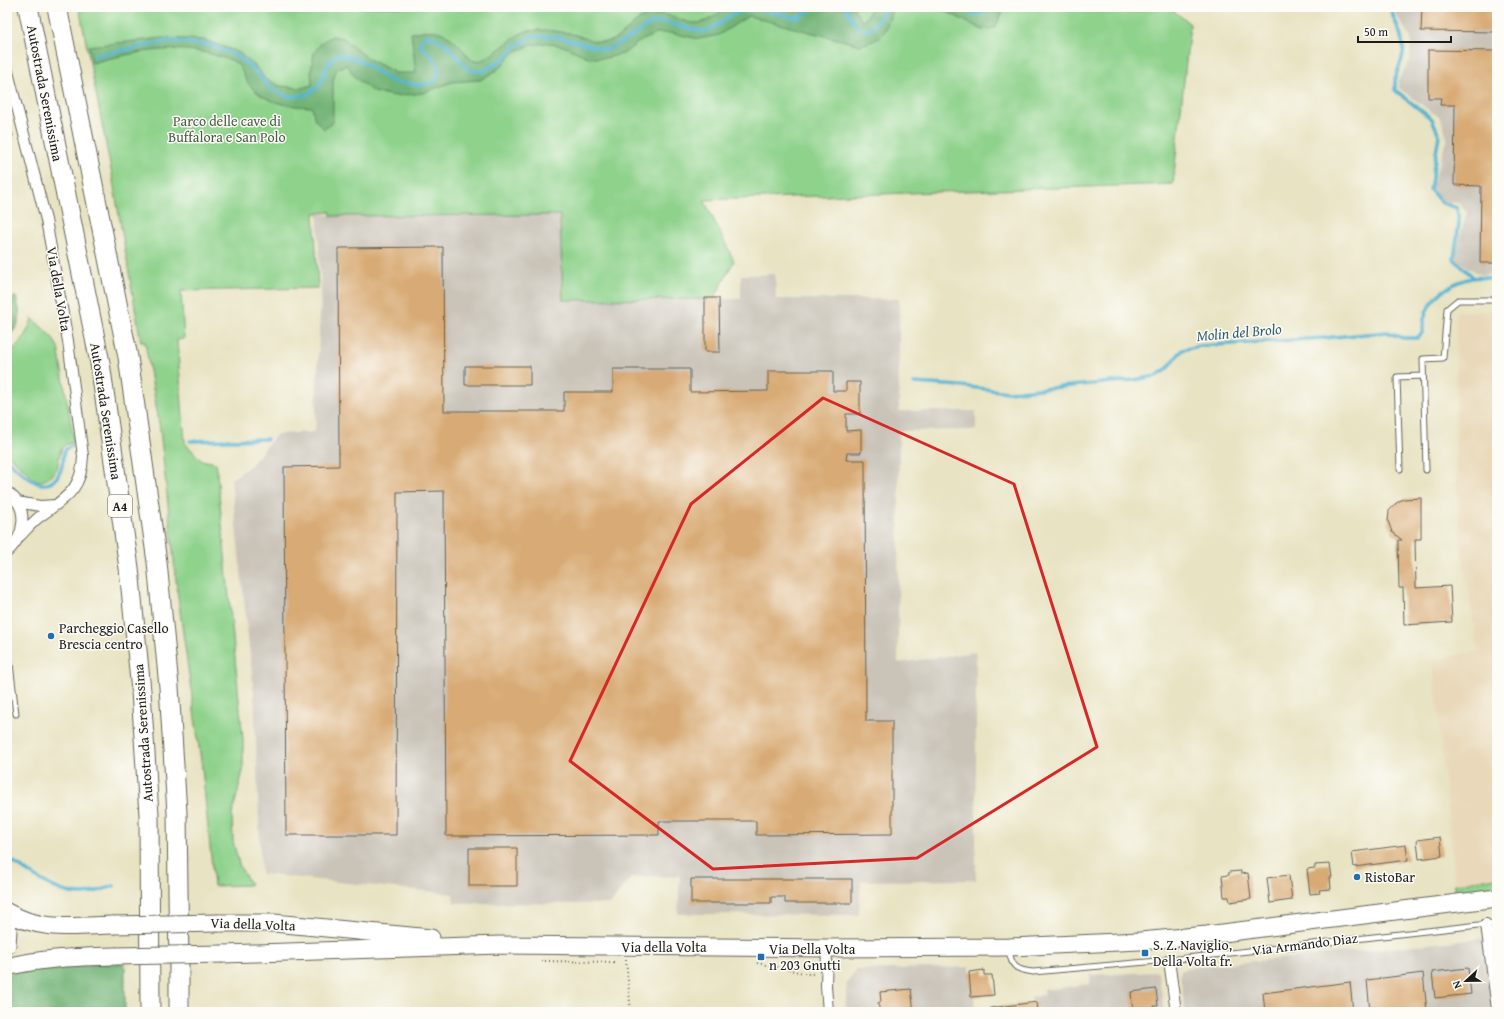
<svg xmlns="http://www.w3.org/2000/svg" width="1504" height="1019" font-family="'Gentium Book Plus',serif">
<rect width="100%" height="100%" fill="#fdfcf7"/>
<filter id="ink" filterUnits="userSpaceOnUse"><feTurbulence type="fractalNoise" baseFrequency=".025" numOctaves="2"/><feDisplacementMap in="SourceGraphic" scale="8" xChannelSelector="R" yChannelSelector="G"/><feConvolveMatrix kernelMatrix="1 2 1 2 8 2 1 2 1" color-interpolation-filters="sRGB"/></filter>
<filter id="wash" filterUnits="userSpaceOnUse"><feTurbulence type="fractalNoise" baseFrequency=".012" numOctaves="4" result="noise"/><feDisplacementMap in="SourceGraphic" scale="16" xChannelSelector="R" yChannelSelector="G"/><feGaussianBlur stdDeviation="0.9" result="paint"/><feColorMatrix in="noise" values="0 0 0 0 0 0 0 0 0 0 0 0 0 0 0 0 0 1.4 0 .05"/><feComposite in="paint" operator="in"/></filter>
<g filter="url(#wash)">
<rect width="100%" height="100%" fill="#e8e3c2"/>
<path fill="#e9d9ba" d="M 1456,311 L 1497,312 L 1497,877 L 1455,884 L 1433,660 L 1478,651 L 1461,545 L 1456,478 Z"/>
<path fill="#c9c3b8" d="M 1395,7 L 1497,7 L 1497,274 L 1481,275 L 1456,260 L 1458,243 L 1467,212 L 1460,203 L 1445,202 L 1435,198 L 1432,187 L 1447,138 L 1444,126 L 1439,117 L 1399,88 L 1398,81 L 1410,60 L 1411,38 L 1395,13 Z
M 317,210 L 331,216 L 560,215 L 563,300 L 741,299 L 741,275 L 775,274 L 776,299 L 899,299 L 899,411 L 976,411 L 976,430 L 899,431 L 898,663 L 976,652 L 976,880 L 861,881 L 859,915 L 678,914 L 680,876 L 632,877 L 610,904 L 454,903 L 453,894 L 261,874 L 254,693 L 231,479 L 250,466 L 277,434 L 315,432 L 321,290 Z
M 1497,937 L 1497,1012 L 1185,1012 L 1180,973 L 1182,970 L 1186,968 Z
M 969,967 L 976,1010 L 1032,1003 L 1031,997 L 1044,995 L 1043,990 L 1090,984 L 1090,975 L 1157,972 L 1159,976 L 1164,1012 L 845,1012 L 847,983 L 856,970 Z"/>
<path fill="#8ed28b" stroke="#557754" d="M 79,7 L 1169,7 L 1190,24 L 1173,184 L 704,200 L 734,261 L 714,299 L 563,300 L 560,215 L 331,216 L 331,212 L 314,213 L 318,288 L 181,291 L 184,339 L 177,340 L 185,443 L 201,460 L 216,463 L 243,740 L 243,771 L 232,815 L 233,842 L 240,867 L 251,885 L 214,886 L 202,768 L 177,590 L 160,429 L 145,342 L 141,342 L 112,175 Z
M 32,318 L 52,337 L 58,347 L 74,442 L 65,445 L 61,449 L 57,469 L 51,477 L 42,481 L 35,480 L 7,454 L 7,357 C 17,345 28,335 32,318 Z
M 1497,877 L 1497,883 L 1492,884 L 1493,889 L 1490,892 L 1460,896 L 1455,893 L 1455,884 Z"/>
<path fill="#72b477" stroke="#47684a" d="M 726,7 L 853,7 L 862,21 L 867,17 L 872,7 L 893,7 C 885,31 887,39 860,45 L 748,16 L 719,35 L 699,39 L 671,33 L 657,33 L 639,42 L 623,54 L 605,58 L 590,58 L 563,46 L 547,43 L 532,45 L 516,51 L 497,70 L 480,80 L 452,82 L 423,93 L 396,96 L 373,92 L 355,77 L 347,65 L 337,68 L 333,80 L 333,123 L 324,129 L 315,120 L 312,107 C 289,106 264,104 248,83 C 242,75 243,67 233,61 C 229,59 223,58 218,56 C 178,43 132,52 92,63 L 89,46 L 163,38 L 204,40 L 238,52 L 256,67 L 265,79 L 280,86 L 302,88 L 312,85 L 311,71 L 314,53 L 322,42 L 332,36 L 343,38 L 369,59 L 396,73 L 416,73 L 411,33 C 437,27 446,31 464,51 C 467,55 470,60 475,61 C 488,63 512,35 527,31 C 531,30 535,31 539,30 C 549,30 560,32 569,33 C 581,36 592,42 604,42 C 624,41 634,16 653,14 C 660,13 668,15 674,17 C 680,19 688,23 694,23 C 706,24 718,14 726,7 Z
M 937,7 L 1005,7 L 995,28 L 983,30 Z
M 14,297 L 16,297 C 22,320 22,321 7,339 L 7,308 Z
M 125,963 L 125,1012 L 7,1012 L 7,974 L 25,968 Z"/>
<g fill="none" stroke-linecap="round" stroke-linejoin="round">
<path stroke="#54b4d3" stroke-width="3.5" d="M 845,7 L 849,14 L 860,29 L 870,30 L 879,20 L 885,7
M 955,7 C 967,13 982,20 992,7
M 1391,7 L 1391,11 L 1400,33 L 1404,49 L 1401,62 L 1395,78 L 1395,90 L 1432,119 L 1439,135 L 1430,190 L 1442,203 L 1457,208 L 1459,223 L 1454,259 L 1473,277
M 94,56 L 171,41 L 210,45 L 235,55 L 251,67 L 271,89 L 289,97 L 306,95 L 319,86 L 328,64 L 338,54 L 357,59 L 393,82 L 421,85 L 437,80 L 439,68 L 430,54 L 420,46 L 424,36 L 434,37 L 447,45 L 469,70 L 482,72 L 502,60 L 516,46 L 533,36 L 558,37 L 607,50 L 629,38 L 650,24 L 664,22 L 704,32 L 718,25 L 731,15 L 753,8 L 797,18 L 811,10 L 813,7
M 914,383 L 962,386 L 1008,392 L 1134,380 L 1156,376 L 1167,369 L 1182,350 L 1200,346 L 1324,338 L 1387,332 L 1403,338 L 1417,338 L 1423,332 C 1423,328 1423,323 1424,319 C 1429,297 1451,282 1472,278 C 1479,276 1489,279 1497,280
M 190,441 L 267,439
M 7,460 C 20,471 46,501 60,472 C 63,466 63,457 64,451 L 66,449 L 72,446
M 7,858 C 29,871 56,896 84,894 C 94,893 104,889 114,886"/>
</g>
<g id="blocks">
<path fill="#d8aa75" d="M 1422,7 L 1497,7 L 1497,32 L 1421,31 Z
M 1428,50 L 1497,51 L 1497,263 L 1480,263 L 1481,186 L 1454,185 L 1455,105 L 1440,105 L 1441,98 L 1428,98 Z
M 7,117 L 13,136 L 7,138 Z
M 443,247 L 444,411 L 564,411 L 564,392 L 613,392 L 613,369 L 690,369 L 690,392 L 768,391 L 768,371 L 833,371 L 833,391 L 846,391 L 846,382 L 860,382 L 860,414 L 846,414 L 846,431 L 861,430 L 861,453 L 847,453 L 846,460 L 865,460 L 866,721 L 892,721 L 892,834 L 756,835 L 756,821 L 659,821 L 659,835 L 446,836 L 444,491 L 397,492 L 396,835 L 286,835 L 284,467 L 339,466 L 338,248 Z
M 705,298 L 719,298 L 720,352 L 705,352 Z
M 465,366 L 530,366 L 530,385 L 465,385 Z
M 1421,498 L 1421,539 L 1415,539 L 1416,588 L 1450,586 L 1452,622 L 1404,625 L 1403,588 L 1399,588 L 1398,540 L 1402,540 L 1392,532 L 1388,521 L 1389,511 L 1395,504 L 1403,499 Z
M 1497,665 L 1497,687 L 1496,687 L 1494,666 Z
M 1440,837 L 1442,856 L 1419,859 L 1417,840 Z
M 1406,845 L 1408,860 L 1354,867 L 1352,852 Z
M 469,848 L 517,848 L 517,886 L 469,886 Z
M 1330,864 L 1332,877 L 1330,877 L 1331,889 L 1319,890 L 1320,893 L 1310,894 L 1307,869 L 1315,868 L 1315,865 Z
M 1241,871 L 1241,874 L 1248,873 L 1251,899 L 1230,902 L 1229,897 L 1224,897 L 1222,876 L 1229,875 L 1229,872 Z
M 1289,875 L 1292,900 L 1270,903 L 1267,878 Z
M 691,879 L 852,879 L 852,903 L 785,903 L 785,897 L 771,897 L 771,903 L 691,903 Z
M 1468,968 L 1471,994 L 1435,998 L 1432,972 Z
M 984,970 L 984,975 L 992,975 L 994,995 L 971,997 L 969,972 Z
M 1423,973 L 1427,1011 L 1370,1012 L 1367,980 Z
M 1350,982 L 1353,1012 L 1265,1012 L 1263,993 Z
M 911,989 L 914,1012 L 880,1012 L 878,1003 L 881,1002 L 880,992 Z
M 1156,989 L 1158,1006 L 1154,1006 L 1155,1012 L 1133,1012 L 1131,992 Z
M 1037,1002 L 1038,1012 L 991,1012 L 990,1008 Z"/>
</g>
</g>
<g filter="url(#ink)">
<use href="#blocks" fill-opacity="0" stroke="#636256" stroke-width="1"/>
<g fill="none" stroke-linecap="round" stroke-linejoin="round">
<defs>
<path id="service" d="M 1400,469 L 1397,377 L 1423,376
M 1426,470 L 1423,359 L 1443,358 L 1447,309 L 1458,300 L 1497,300
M 7,639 L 16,714
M 1009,949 C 1011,967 1016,970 1033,972 L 1169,960 L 1497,923"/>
<path id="minor" d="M 7,68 L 46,220 L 68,341 L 83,456 C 82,492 63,499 38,518 C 31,524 26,530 20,536
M 7,492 C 30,507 25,536 7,552
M 17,502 L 40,506 L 56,505
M 1486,924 L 1497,1009
M 827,948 L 826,986 L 828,1012
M 1169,960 L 1176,1012"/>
<path id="primary" d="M 7,912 C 41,932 76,926 113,925
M 219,923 L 274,923 L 431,938
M 7,924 L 8,930 L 7,945
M 223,954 L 500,945 L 827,948 L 1009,947 L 1140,941 L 1207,935 L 1497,898
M 7,967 C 42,958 79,957 115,956"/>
<path id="motorway" d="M 28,7 L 100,363 L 129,568 L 141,691 L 149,815 L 150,1012
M 57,7 L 128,357 L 157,562 L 169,687 L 177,813 L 179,968 L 179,1012"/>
</defs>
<use href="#service" stroke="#636256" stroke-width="7"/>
<use href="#minor" stroke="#636256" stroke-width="12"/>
<use href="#primary" stroke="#636256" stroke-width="19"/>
<use href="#motorway" stroke="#636256" stroke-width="21"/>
<path stroke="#636256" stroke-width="2" stroke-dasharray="1 3" stroke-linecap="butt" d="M 626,960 L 631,1012
M 541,961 L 617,962
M 757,963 L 808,974 L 815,974"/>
<use href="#service" stroke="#fff" stroke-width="5"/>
<use href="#minor" stroke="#fff" stroke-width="10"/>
<use href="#primary" stroke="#fff" stroke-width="17"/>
<use href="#motorway" stroke="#fff" stroke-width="19"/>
<defs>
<path id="primary-bridge" d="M 113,925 L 219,923
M 115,956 L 223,954"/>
</defs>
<use href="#primary-bridge" stroke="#636256" stroke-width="19" stroke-linecap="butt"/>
<use href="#primary-bridge" stroke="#fff" stroke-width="17"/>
</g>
</g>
<path fill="none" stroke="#d62828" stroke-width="3" stroke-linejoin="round" d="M 823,398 L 1014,484 L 1097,747 L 917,858 L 713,869 L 570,761 L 691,504 Z"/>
<g fill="#1f6fb2" stroke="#fdfcf7" stroke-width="1.5">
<circle cx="51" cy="636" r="4"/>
<circle cx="1357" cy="877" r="4"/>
<rect x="1141" y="949" width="8" height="8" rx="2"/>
<rect x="757" y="953" width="8" height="8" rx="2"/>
</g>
<g text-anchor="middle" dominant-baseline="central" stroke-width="3" stroke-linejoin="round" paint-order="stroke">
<rect fill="#fdfcf7" stroke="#605f5e" stroke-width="1" x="108" y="495" width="24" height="22" rx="3"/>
<g font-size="13" font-weight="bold" fill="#1c1c1c">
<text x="120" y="506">A4</text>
</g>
<g font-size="14" fill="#1c1c1c" stroke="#fdfcf7">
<text transform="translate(45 93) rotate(79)">Autostrada Serenissima</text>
<text transform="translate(59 289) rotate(80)">Via della Volta</text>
<text transform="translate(106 411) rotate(81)">Autostrada Serenissima</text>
<text transform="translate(143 733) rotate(-94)">Autostrada Serenissima</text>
<text transform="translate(253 924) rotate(2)">Via della Volta</text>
<text transform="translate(1305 944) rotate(-7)">Via Armando Diaz</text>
<text x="664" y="947">Via della Volta</text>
</g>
<g font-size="14" fill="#445c43" stroke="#fdfcf7">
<text x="227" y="121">Parco delle cave di<tspan x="227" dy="16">Buffalora e San Polo</tspan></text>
</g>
<g font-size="14" fill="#1c1c1c" stroke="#fdfcf7" text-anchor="start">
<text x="59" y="628">Parcheggio Casello<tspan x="59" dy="16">Brescia centro</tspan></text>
<text x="1365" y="877">RistoBar</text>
<text x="1153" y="945">S. Z. Naviglio,<tspan x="1153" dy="16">Della Volta fr.</tspan></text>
<text x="769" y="949">Via Della Volta<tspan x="769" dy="16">n 203 Gnutti</tspan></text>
</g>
<g font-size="15" font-style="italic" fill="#35606e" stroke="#fdfcf7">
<text transform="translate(1239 332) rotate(-5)">Molin del Brolo</text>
</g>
</g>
<rect width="1504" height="1019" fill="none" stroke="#fdfcf7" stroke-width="24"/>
<g transform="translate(1466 981) rotate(248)" stroke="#fdfcf7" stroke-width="3" paint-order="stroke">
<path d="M0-3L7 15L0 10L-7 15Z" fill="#1c1c1c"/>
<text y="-6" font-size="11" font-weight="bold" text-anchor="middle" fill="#1c1c1c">N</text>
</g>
<path d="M1358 36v6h93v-6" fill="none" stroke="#1c1c1c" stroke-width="2"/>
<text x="1364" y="36" font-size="12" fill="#1c1c1c" stroke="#fdfcf7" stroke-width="3" paint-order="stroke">50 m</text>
</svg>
